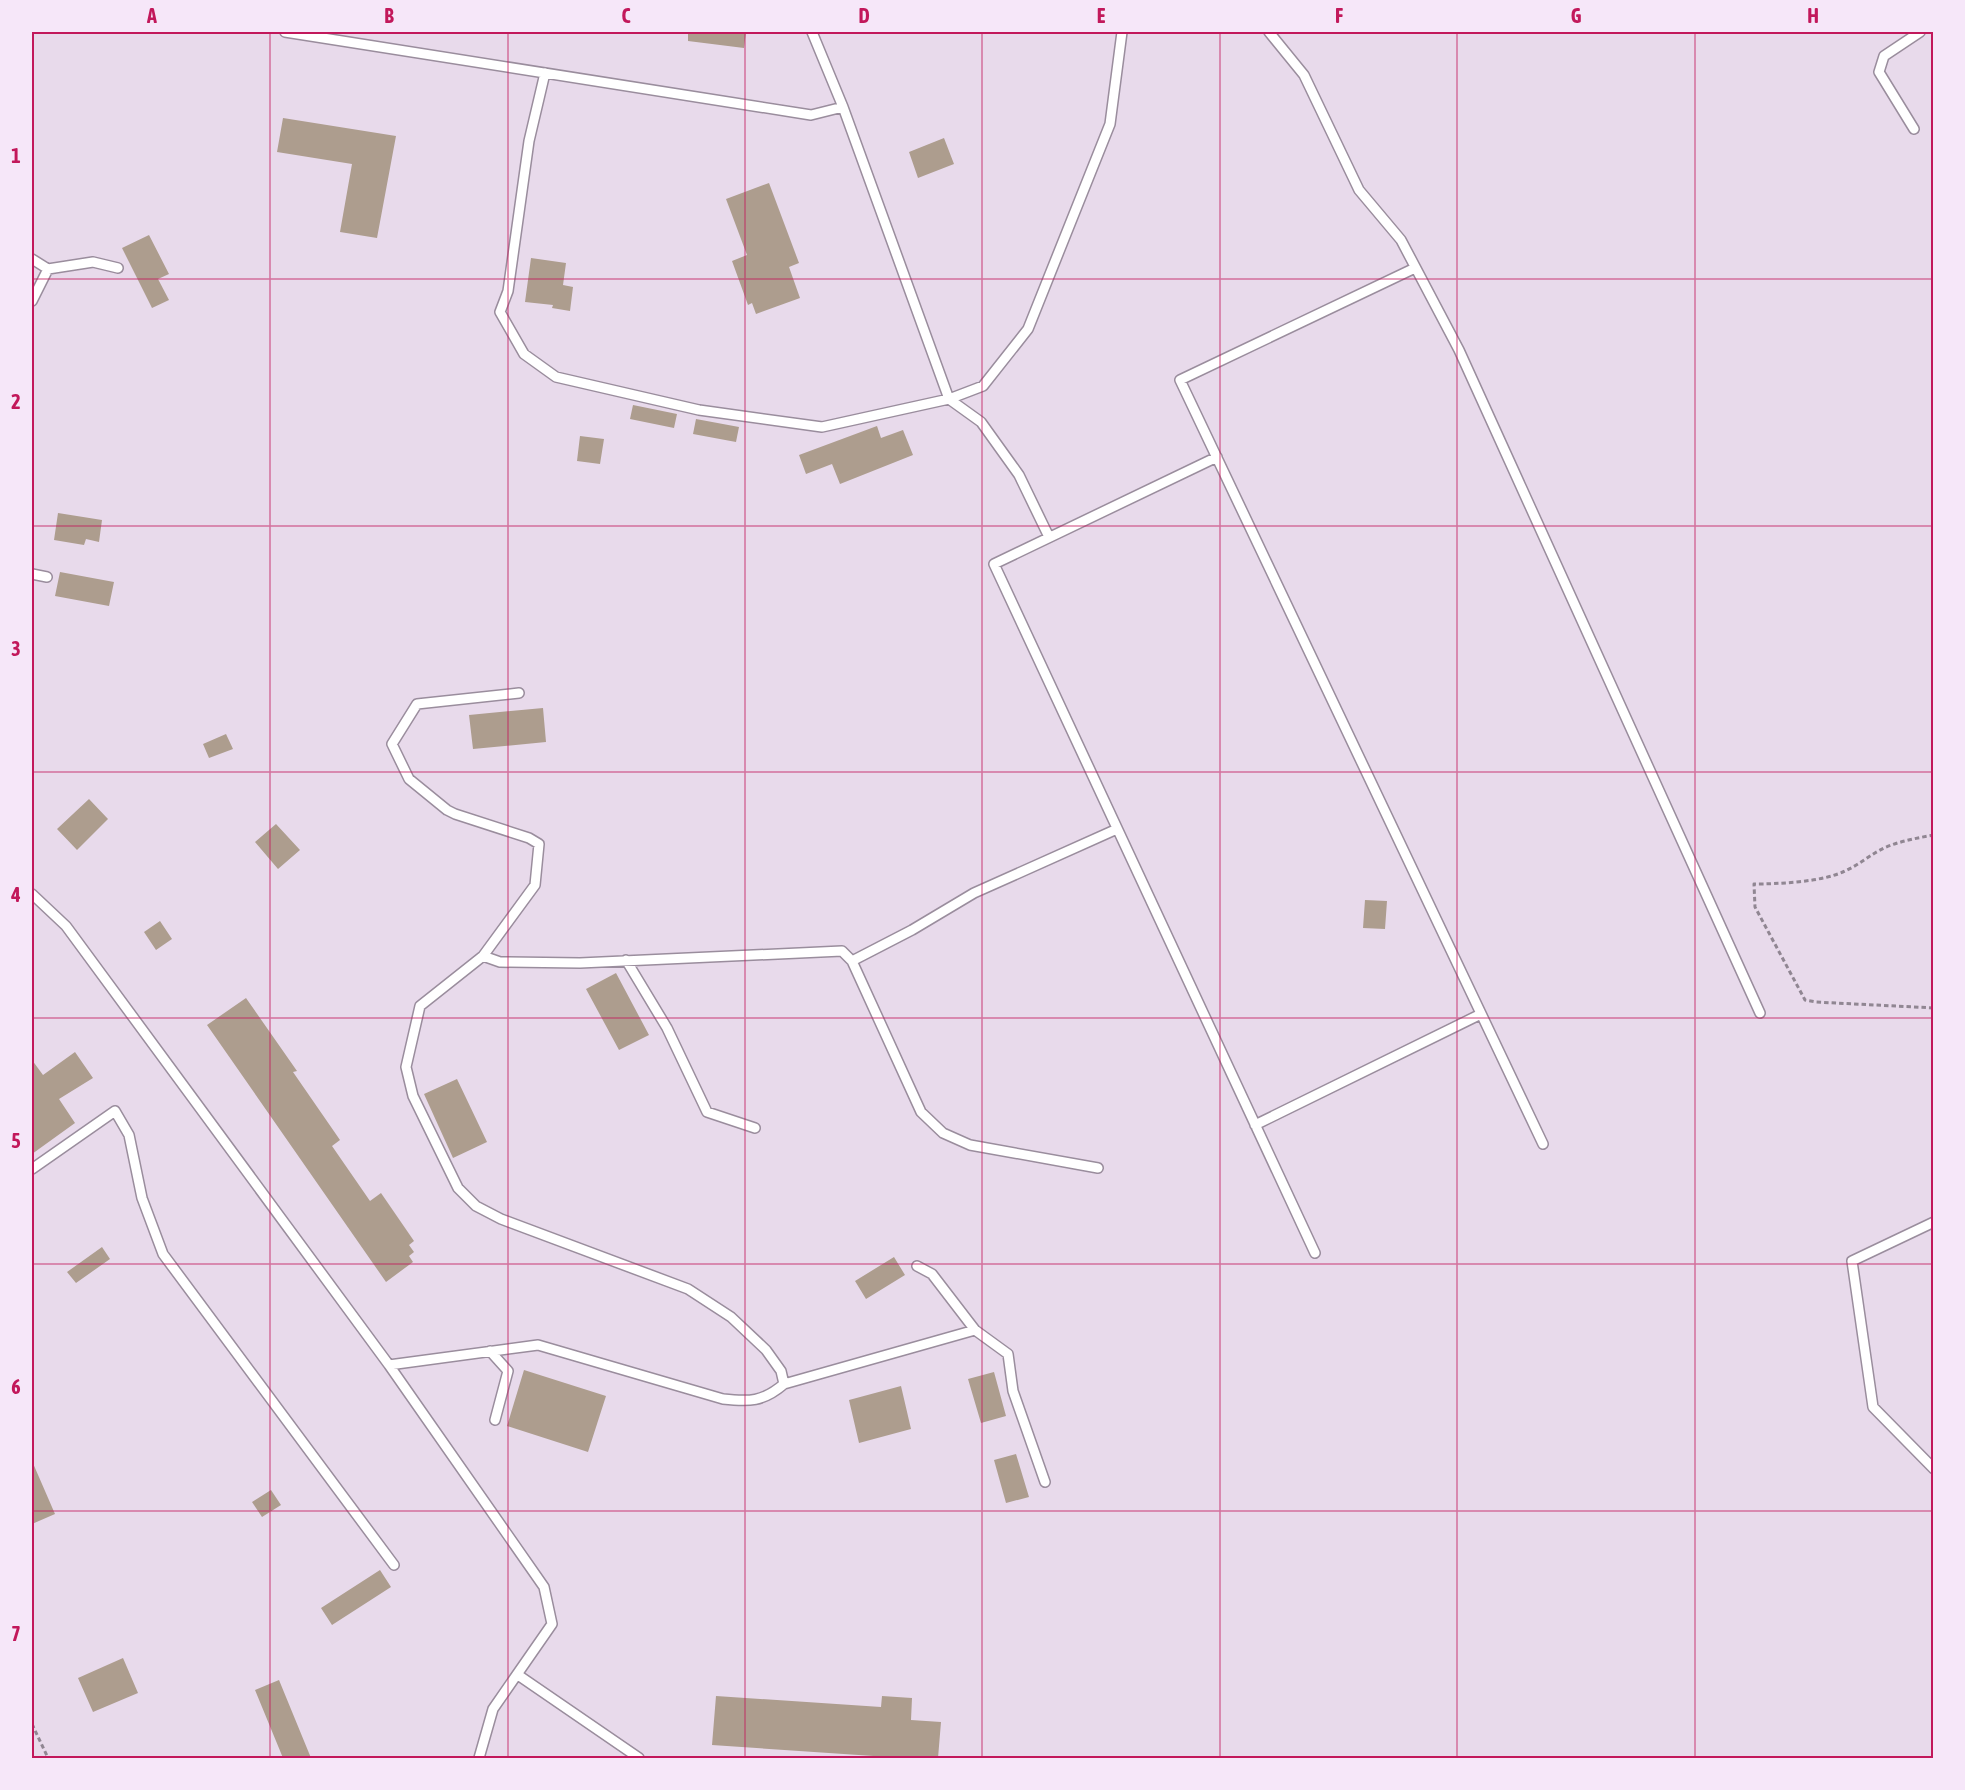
<svg xmlns="http://www.w3.org/2000/svg" width="1965" height="1790" font-family="'Asap Condensed',sans-serif">
<rect width="100%" height="100%" fill="#e8daeb"/>
<path fill="#ad9d8e" d="M 688,32 L 746,32 L 744,48 L 688,41 Z
M 283,118 L 396,136 L 377,238 L 340,232 L 352,164 L 277,152 Z
M 944,138 L 954,164 L 918,178 L 909,152 Z
M 769,183 L 799,263 L 789,267 L 800,298 L 756,314 L 752,303 L 748,305 L 732,261 L 747,255 L 726,199 Z
M 149,235 L 169,274 L 158,279 L 169,300 L 152,308 L 122,248 Z
M 531,258 L 566,263 L 563,285 L 573,287 L 570,311 L 552,308 L 553,305 L 525,302 Z
M 633,405 L 677,414 L 674,428 L 630,419 Z
M 696,419 L 739,427 L 736,442 L 693,434 Z
M 877,426 L 881,438 L 903,430 L 913,455 L 840,484 L 832,464 L 806,474 L 799,455 Z
M 580,436 L 604,439 L 600,464 L 577,461 Z
M 58,513 L 102,520 L 99,542 L 86,539 L 84,545 L 54,540 Z
M 60,572 L 114,582 L 109,606 L 55,596 Z
M 543,708 L 546,742 L 473,749 L 469,715 Z
M 226,734 L 233,749 L 209,758 L 203,744 Z
M 89,799 L 108,819 L 77,850 L 57,829 Z
M 276,824 L 300,850 L 278,869 L 255,842 Z
M 1365,900 L 1387,901 L 1385,929 L 1363,928 Z
M 160,921 L 172,939 L 156,950 L 144,932 Z
M 616,973 L 649,1035 L 619,1050 L 586,989 Z
M 246,998 L 297,1071 L 293,1072 L 340,1140 L 332,1146 L 370,1201 L 381,1193 L 414,1241 L 409,1245 L 414,1252 L 409,1256 L 413,1262 L 386,1282 L 207,1025 Z
M 75,1052 L 93,1078 L 59,1099 L 75,1123 L 32,1154 L 32,1060 L 43,1075 Z
M 457,1079 L 487,1142 L 453,1158 L 424,1094 Z
M 102,1247 L 110,1259 L 76,1283 L 67,1272 Z
M 894,1257 L 905,1275 L 866,1299 L 855,1281 Z
M 524,1370 L 606,1396 L 588,1452 L 507,1426 Z
M 994,1372 L 1006,1416 L 981,1423 L 968,1379 Z
M 901,1386 L 911,1429 L 859,1443 L 849,1400 Z
M 1016,1454 L 1029,1497 L 1006,1503 L 994,1460 Z
M 32,1461 L 55,1514 L 32,1524 Z
M 271,1490 L 281,1505 L 262,1517 L 252,1502 Z
M 380,1570 L 391,1587 L 332,1625 L 321,1608 Z
M 123,1658 L 138,1693 L 93,1712 L 78,1678 Z
M 279,1680 L 311,1758 L 283,1758 L 255,1690 Z
M 716,1696 L 881,1707 L 882,1696 L 912,1698 L 911,1720 L 941,1722 L 938,1758 L 903,1758 L 712,1745 Z"/>
<g fill="none" stroke-linecap="round" stroke-linejoin="round">
<defs>
<path id="lane" d="M 285,32 L 811,115 L 843,107
M 812,32 L 843,107 L 949,399 L 981,422 L 1019,475 L 1049,537
M 1269,32 L 1304,75 L 1359,190 L 1401,240 L 1459,350 L 1760,1013
M 545,73 L 529,141 L 508,291 L 500,312 L 524,354 L 556,377 L 699,410 L 822,427 L 949,399 L 983,386 L 1028,329 L 1110,124 L 1122,32
M 1914,129 L 1879,72 L 1884,56 L 1920,32
M 32,259 L 48,269 L 32,301
M 1415,268 L 1180,380 L 1543,1144
M 48,269 L 93,262 L 118,268
M 1217,457 L 994,564 L 1315,1253
M 32,574 L 47,577
M 32,894 L 66,926 L 389,1365 L 544,1587 L 552,1624 L 493,1709 L 479,1758
M 483,956 L 500,962 L 580,963 L 842,951 L 852,961 L 921,1112 L 943,1133 L 970,1145 L 1098,1168
M 626,960 L 667,1028 L 707,1112 L 755,1128
M 852,961 L 912,930 L 974,893 L 1117,829
M 1255,1125 L 1481,1014
M 32,1169 L 115,1111 L 129,1135 L 142,1198 L 163,1254 L 394,1565
M 1934,1222 L 1852,1261 L 1873,1407 L 1934,1469
M 917,1266 L 932,1274 L 975,1330
M 490,1351 L 508,1371 L 495,1420
M 389,1365 L 538,1345 L 723,1399 C 749,1402 763,1402 784,1384 L 781,1371 L 766,1350 L 731,1317 L 688,1289 L 501,1219 L 476,1206 L 458,1188 L 413,1096 L 406,1067 L 420,1006 L 483,956 L 535,885 L 539,844 L 529,838 L 455,814 L 447,810 L 409,779 L 392,744 L 417,704 L 519,693
M 784,1384 L 975,1330 L 1008,1354 L 1013,1391 L 1045,1482
M 518,1675 L 639,1758"/>
</defs>
<use href="#lane" stroke="#9a8d9d" stroke-width="12"/>
<path stroke="#908692" stroke-width="3" stroke-dasharray="4.5 3" stroke-linecap="butt" d="M 1934,835 C 1917,838 1900,841 1884,848 C 1871,854 1859,865 1845,871 C 1823,882 1778,884 1754,884 L 1755,907 L 1805,1000 L 1816,1002 L 1934,1008
M 32,1724 L 48,1758"/>
<use href="#lane" stroke="#fff" stroke-width="9"/>
</g>
<path fill="none" stroke="#c2185b" stroke-width="1.5" stroke-opacity="0.55" d="M 270,32 L 270,1758M 508,32 L 508,1758M 745,32 L 745,1758M 982,32 L 982,1758M 1220,32 L 1220,1758M 1457,32 L 1457,1758M 1695,32 L 1695,1758M 32,279 L 1934,279M 32,526 L 1934,526M 32,772 L 1934,772M 32,1018 L 1934,1018M 32,1264 L 1934,1264M 32,1511 L 1934,1511"/>
<rect width="1965" height="1790" fill="none" stroke="#f6e7f9" stroke-width="66"/>
<rect x="33" y="33" width="1899" height="1724" fill="none" stroke="#c2185b" stroke-width="2"/>
<g font-size="20" text-anchor="middle" font-weight="bold" fill="#c2185b">
<text x="152" y="23">A</text>
<text x="389" y="23">B</text>
<text x="626" y="23">C</text>
<text x="864" y="23">D</text>
<text x="1101" y="23">E</text>
<text x="1339" y="23">F</text>
<text x="1576" y="23">G</text>
<text x="1813" y="23">H</text>
<text x="16" y="163">1</text>
<text x="16" y="409">2</text>
<text x="16" y="656">3</text>
<text x="16" y="902">4</text>
<text x="16" y="1148">5</text>
<text x="16" y="1394">6</text>
<text x="16" y="1641">7</text>
</g>
</svg>
